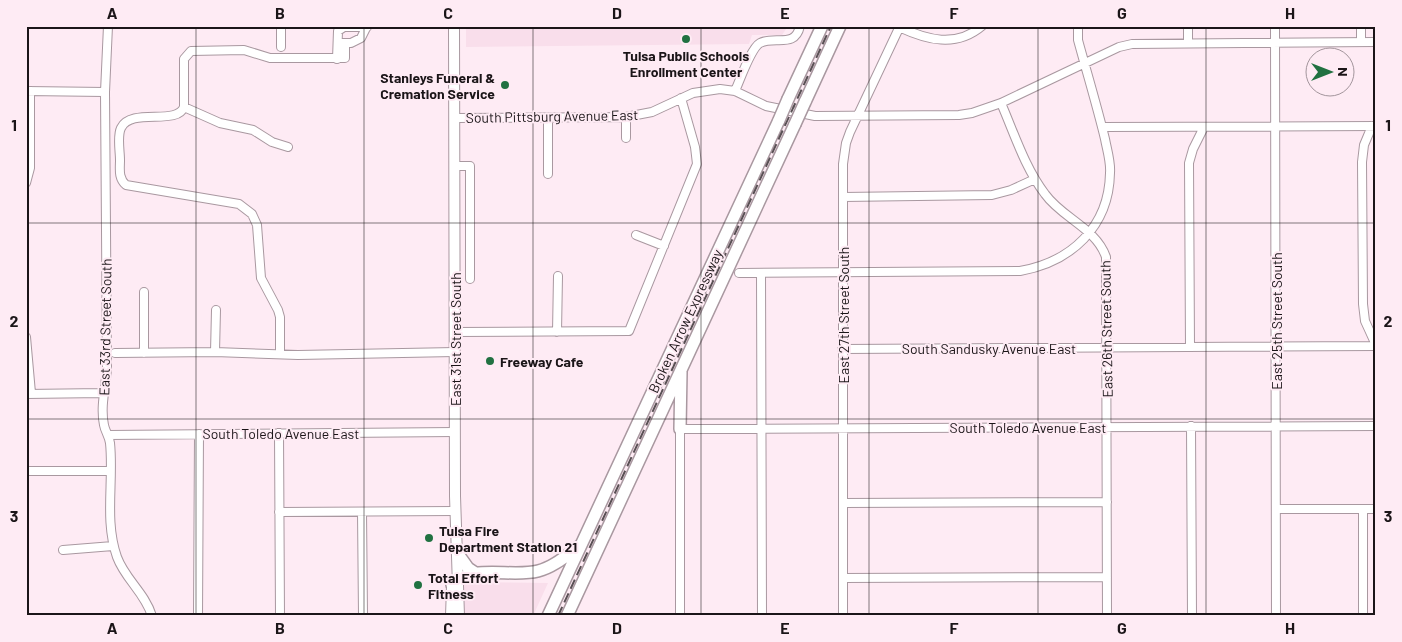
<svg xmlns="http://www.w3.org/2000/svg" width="1402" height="642" font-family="Barlow,sans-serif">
<rect width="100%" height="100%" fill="#feebf4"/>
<path fill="#f9deeb" d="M 466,26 L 788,26 L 782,35 L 752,35 L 749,44 L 466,47 Z
M 465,582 L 548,583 L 533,616 L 463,616 L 462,585 Z"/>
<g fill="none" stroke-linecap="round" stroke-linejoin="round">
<defs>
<path id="minor" d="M 108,26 L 105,92 L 107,368 C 106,386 100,406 104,425 C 105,431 109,436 110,443 C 114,481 104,520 117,557 C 125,579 145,593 152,616
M 281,26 L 281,47
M 1188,26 L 1188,43
M 1275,26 L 1276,616
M 1361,26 L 1361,42
M 899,27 C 927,40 956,48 982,26
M 342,43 L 351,43 L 361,38 L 367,26
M 337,59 L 338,31 L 344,27 L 367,27
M 26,91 L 105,92
M 735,91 C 740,80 751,48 760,43 C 775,35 795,49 800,26
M 1001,103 C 1014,133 1025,168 1045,194 C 1062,218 1096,228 1106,257 L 1107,616
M 184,107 L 220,123 L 253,130 L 272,142 L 288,147
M 626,117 L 626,138
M 454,118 L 626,117 L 652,112 L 693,93 L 720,89 L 735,91 L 766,106 L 815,116 L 959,115 L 972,113 L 1001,103 L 1119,47 L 1132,44 L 1376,42
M 548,118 L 548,174
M 1372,126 L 1364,145 L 1362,162 L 1363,304 L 1365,321 L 1376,345
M 1102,127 L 1376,126
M 455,166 L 470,166 L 470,279
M 26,183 L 30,168 L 30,91
M 843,197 L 992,195 L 1011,190 L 1035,179
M 636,235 L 664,246
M 739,273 L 1020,271 C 1071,262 1109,227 1110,173 C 1111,162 1107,150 1105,139 C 1097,106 1087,73 1078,40 L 1078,26
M 761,273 L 762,616
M 144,292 L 144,353
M 455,332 L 629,331 L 697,164 L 695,147 L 681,98
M 557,332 L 558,276
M 26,337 L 31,393
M 1190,347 L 1189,163 L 1193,149 L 1204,127
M 842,349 L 1376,346
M 215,352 L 216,310
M 115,353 L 215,352 L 298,355 L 455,352
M 280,354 L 280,317 L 278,310 L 261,278 L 257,225 L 252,214 L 239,204 L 126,185 C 118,178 120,169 120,160 C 120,151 117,136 121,128 C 131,107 177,126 184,107 L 184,59 L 191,51 L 244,50 L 270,58 L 345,58 L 345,43
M 26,394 L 103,393
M 1191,426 L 1192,616
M 279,433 L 280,616
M 108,435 L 455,432
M 26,471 L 110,471
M 843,503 L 1107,502
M 1276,509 L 1376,509
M 1363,509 L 1363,616
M 279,512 L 455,511
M 362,512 L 363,616
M 63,550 L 113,546
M 843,578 L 1107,577
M 198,616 L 199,434
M 680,616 L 680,429 L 1376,426
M 843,616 L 843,164 L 846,143 L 850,132 L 900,26"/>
<path id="major" d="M 454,26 L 455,496 L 459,616
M 451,616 L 452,587"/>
<path id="highway" d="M 788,99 L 822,26
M 805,102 L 840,26
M 680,429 L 681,372
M 458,554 L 468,568 L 477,574
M 452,585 C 472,563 511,578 538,571 C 554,567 567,555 581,545
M 548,616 L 779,120
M 567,616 L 795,124"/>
</defs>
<use href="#minor" stroke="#a998a0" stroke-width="10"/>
<use href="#major" stroke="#a998a0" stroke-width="12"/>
<use href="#highway" stroke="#a998a0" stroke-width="14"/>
<use href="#minor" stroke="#fff" stroke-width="8"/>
<use href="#major" stroke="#fff" stroke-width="10"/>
<use href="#highway" stroke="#fff" stroke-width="11"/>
<path stroke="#595054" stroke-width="2" stroke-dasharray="10 5" stroke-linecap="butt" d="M 558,616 L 831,26"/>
<defs>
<path id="highway-bridge" d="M 779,120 L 788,99
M 795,124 L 805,102"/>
</defs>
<use href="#highway-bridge" stroke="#a998a0" stroke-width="14" stroke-linecap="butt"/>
<use href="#highway-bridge" stroke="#fff" stroke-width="11"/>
</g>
<path fill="none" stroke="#1b1518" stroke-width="1" stroke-opacity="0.55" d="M 196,26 L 196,616M 364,26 L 364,616M 533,26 L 533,616M 701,26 L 701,616M 869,26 L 869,616M 1038,26 L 1038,616M 1206,26 L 1206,616M 26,223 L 1376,223M 26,419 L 1376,419"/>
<g fill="#217141" stroke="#feebf4" stroke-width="2">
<circle cx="686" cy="39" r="5"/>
<circle cx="505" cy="85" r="5"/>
<circle cx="490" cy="361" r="5"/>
<circle cx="429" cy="538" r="5"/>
<circle cx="418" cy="585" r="5"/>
</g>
<g text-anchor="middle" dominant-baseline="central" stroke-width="4" stroke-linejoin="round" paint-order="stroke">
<g font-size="14" font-weight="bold" fill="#1b1518" stroke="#feebf4" text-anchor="start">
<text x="686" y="55" text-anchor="middle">Tulsa Public Schools<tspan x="686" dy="16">Enrollment Center</tspan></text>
<text x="495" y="77" text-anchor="end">Stanleys Funeral &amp;<tspan x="495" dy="16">Cremation Service</tspan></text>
<text x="500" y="361">Freeway Cafe</text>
<text x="439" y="530">Tulsa Fire<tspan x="439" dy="16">Department Station 21</tspan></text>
<text x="428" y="577">Total Effort<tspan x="428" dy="16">Fitness</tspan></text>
</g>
<g font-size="14" fill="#1b1518" stroke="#feebf4">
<text transform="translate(552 116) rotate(-1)">South Pittsburg Avenue East</text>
<text transform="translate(843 315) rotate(-90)">East 27th Street South</text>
<text transform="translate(685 321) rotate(-65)">Broken Arrow Expressway</text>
<text transform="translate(1276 321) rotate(-90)">East 25th Street South</text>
<text transform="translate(105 327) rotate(-89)">East 33rd Street South</text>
<text transform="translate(1106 329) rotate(-91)">East 26th Street South</text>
<text transform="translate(455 339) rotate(-90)">East 31st Street South</text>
<text x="989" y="348">South Sandusky Avenue East</text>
<text x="1028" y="427">South Toledo Avenue East</text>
<text x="281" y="433">South Toledo Avenue East</text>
</g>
</g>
<rect width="1402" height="642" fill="none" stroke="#feebf4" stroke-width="55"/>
<g transform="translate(1330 72) rotate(90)"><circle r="24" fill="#feebf4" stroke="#a3959c"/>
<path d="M0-4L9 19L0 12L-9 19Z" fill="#217141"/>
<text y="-8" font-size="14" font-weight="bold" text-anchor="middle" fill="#1b1518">N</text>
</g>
<rect x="28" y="28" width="1346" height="586" fill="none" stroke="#1b1518" stroke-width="2"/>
<g font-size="16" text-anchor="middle" font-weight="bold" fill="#1b1518">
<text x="112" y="19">A</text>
<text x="280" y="19">B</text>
<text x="448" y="19">C</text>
<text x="617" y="19">D</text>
<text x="785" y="19">E</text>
<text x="954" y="19">F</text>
<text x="1122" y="19">G</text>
<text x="1290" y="19">H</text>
<text x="14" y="131">1</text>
<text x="1388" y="131">1</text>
<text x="14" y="327">2</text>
<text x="1388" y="327">2</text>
<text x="14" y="522">3</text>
<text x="1388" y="522">3</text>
<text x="112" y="634">A</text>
<text x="280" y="634">B</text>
<text x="448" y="634">C</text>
<text x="617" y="634">D</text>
<text x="785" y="634">E</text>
<text x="954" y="634">F</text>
<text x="1122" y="634">G</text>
<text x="1290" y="634">H</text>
</g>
</svg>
